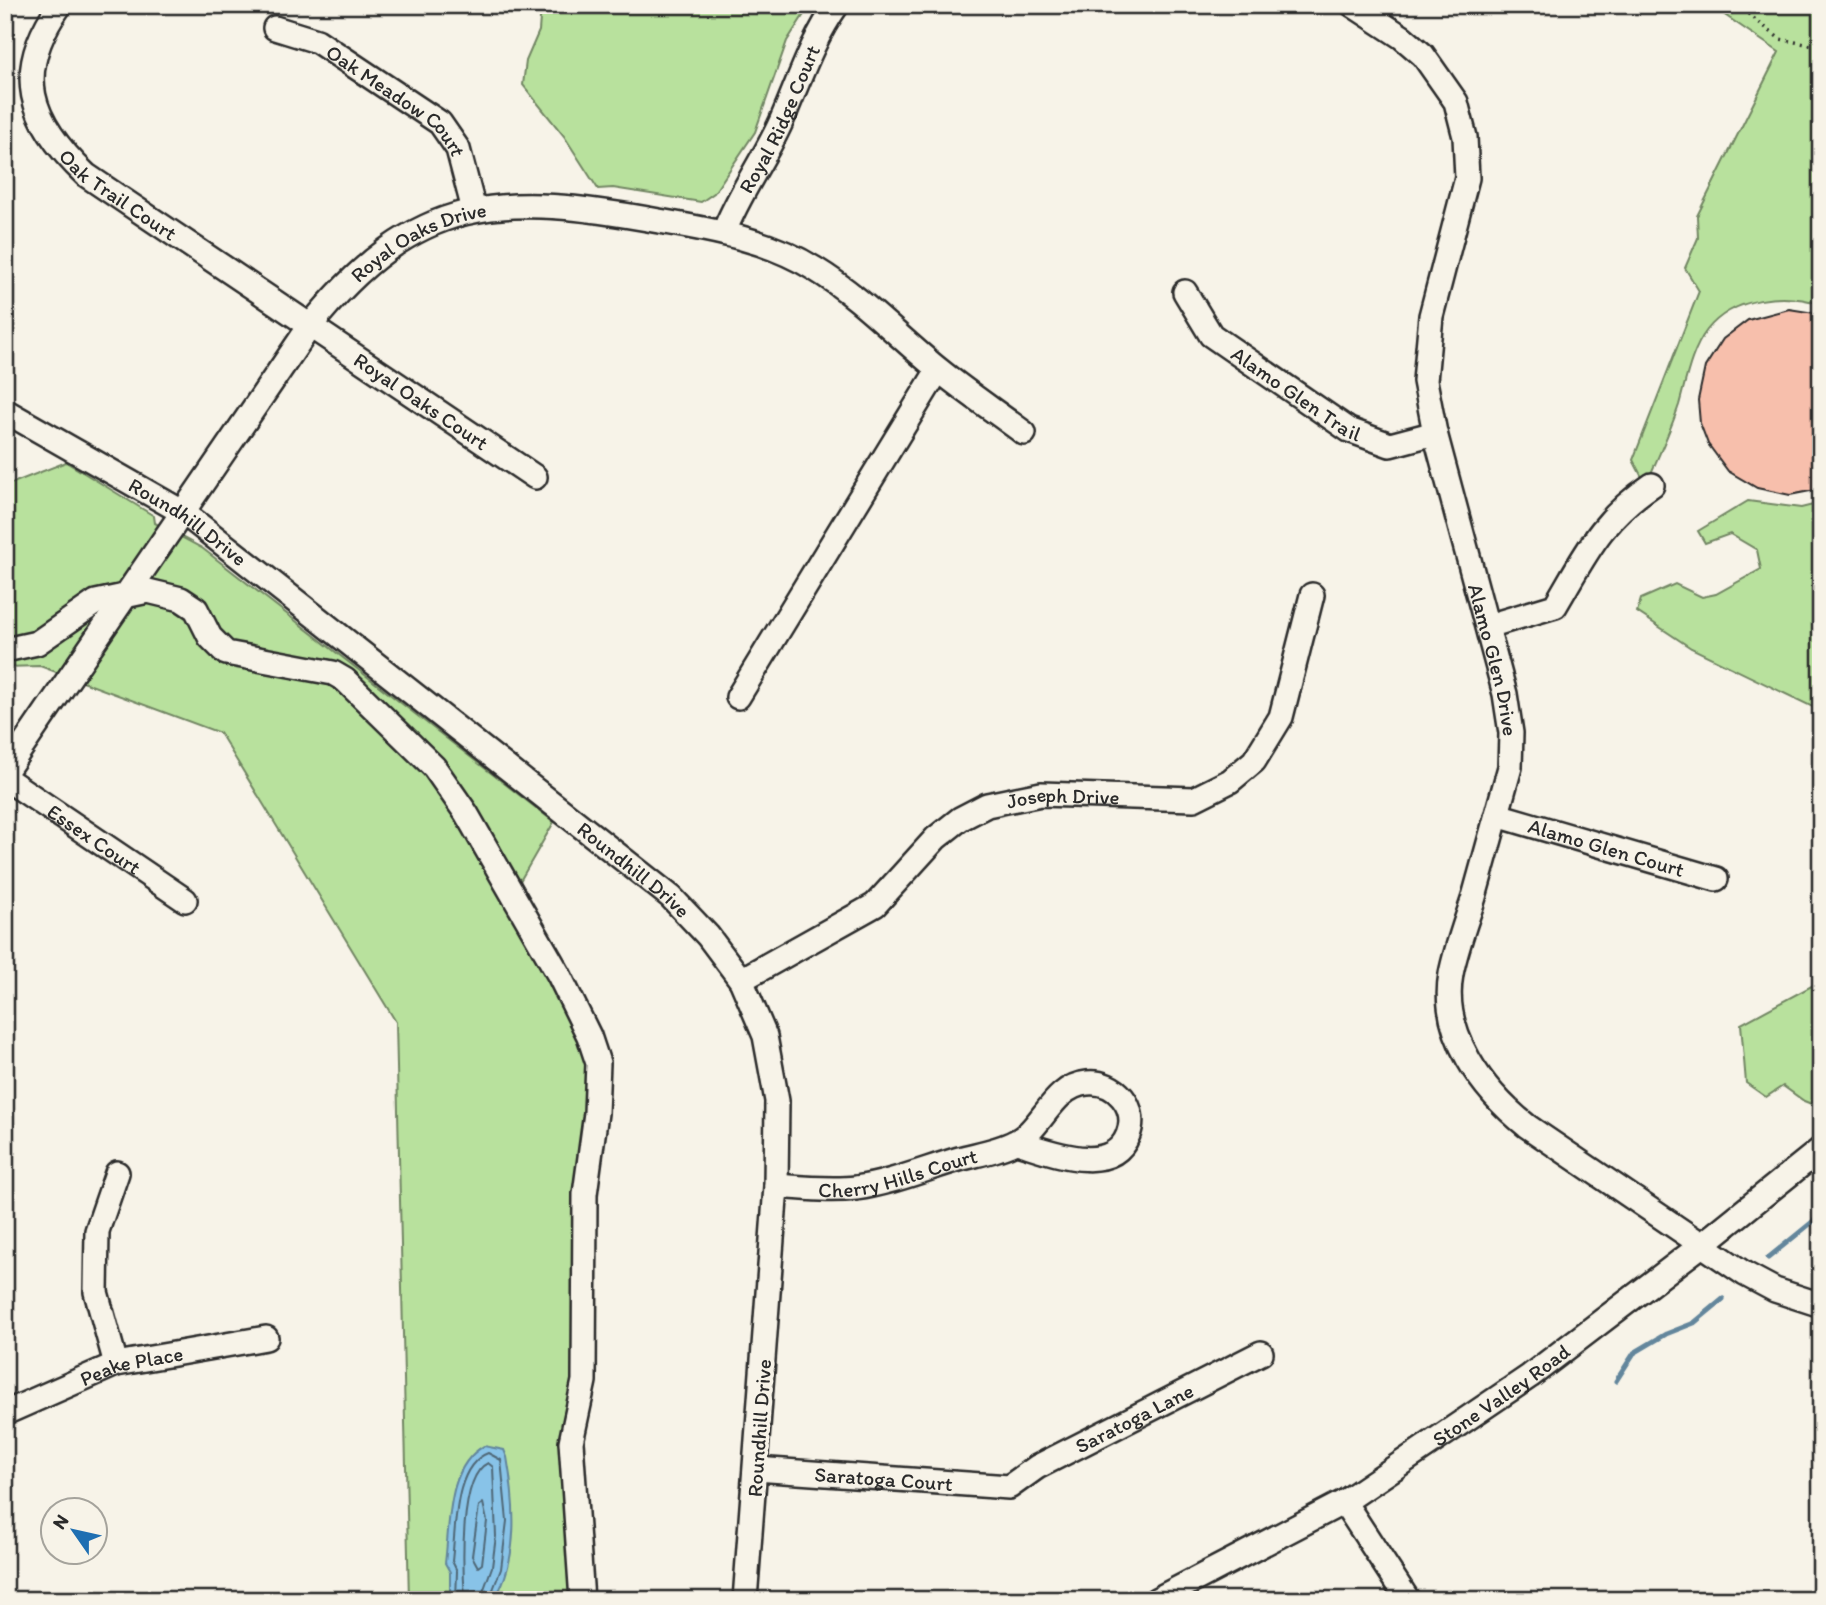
<svg xmlns="http://www.w3.org/2000/svg" width="1826" height="1605" font-family="Itim,sans-serif">
<rect width="100%" height="100%" fill="#f7f3e8"/>
<filter id="ink" filterUnits="userSpaceOnUse"><feTurbulence type="fractalNoise" baseFrequency=".0143" numOctaves="2"/><feDisplacementMap in="SourceGraphic" scale="14" xChannelSelector="R" yChannelSelector="G"/><feConvolveMatrix kernelMatrix="1 2 1 2 8 2 1 2 1" color-interpolation-filters="sRGB"/></filter>
<g filter="url(#ink)">
<path fill="#b8e19d" stroke="#728664" stroke-width="2" d="M 541,5 L 810,5 L 787,41 L 755,132 L 714,193 L 701,202 L 613,188 L 598,189 L 564,136 L 523,85 L 526,61 L 539,31 Z
M 1710,5 L 1821,5 L 1821,304 C 1784,292 1733,297 1707,330 C 1691,351 1686,380 1679,405 C 1670,432 1657,459 1646,485 L 1633,460 L 1699,291 L 1685,268 L 1698,238 L 1697,216 L 1779,52 Z
M 66,462 L 154,516 L 155,523 L 202,548 L 554,822 L 520,881 L 603,1070 L 580,1513 L 589,1600 L 409,1600 L 396,1022 L 220,733 L 40,666 L 5,667 L 5,486 Z
M 1748,501 L 1801,508 L 1821,503 L 1821,711 L 1691,648 L 1637,612 L 1641,599 L 1675,584 L 1702,597 L 1716,594 L 1761,569 L 1757,550 L 1730,534 L 1705,543 L 1698,531 Z
M 1821,981 L 1821,1099 L 1814,1105 L 1804,1101 L 1783,1086 L 1766,1097 L 1746,1083 L 1741,1024 Z"/>
<path fill="#88c3e8" stroke="#63869c" stroke-width="2" d="M 484,1446 L 504,1450 L 507,1457 C 515,1503 520,1558 494,1600 L 450,1600 L 450,1572 L 445,1563 C 450,1525 446,1467 484,1446 Z"/>
<g fill="none" stroke-linecap="round" stroke-linejoin="round">
<path stroke="#506877" stroke-width="2" d="M 483,1503 L 487,1521 L 482,1564 L 478,1567 L 472,1556 L 479,1506 Z
M 456,1600 L 457,1571 L 452,1561 C 456,1529 453,1466 488,1453 L 501,1460 L 507,1521 L 501,1569 L 489,1600
M 465,1600 C 463,1572 458,1476 488,1463 L 493,1467 L 496,1536 L 492,1567 L 480,1600"/>
<path stroke="#63869c" stroke-width="5" d="M 1768,1258 L 1821,1215
M 1616,1381 L 1634,1353 L 1666,1334 L 1694,1323 L 1723,1299"/>
</g>
<path fill="#f7bfac" stroke="#2b2b2b" stroke-width="2" d="M 1789,309 L 1821,314 L 1821,489 L 1790,495 L 1757,488 L 1728,471 L 1708,444 L 1700,423 L 1698,400 L 1705,367 L 1723,339 L 1748,320 Z"/>
<g fill="none" stroke-linecap="round" stroke-linejoin="round">
<defs>
<g id="minor">
<path id="s1" d="M 60,5 C 12,73 29,121 86,175 L 535,477"/>
<path id="s2" d="M 1353,5 L 1402,37 L 1423,55 L 1456,102 L 1465,137 L 1467,178 L 1431,316 L 1425,381 L 1435,433 L 1505,694 L 1511,733 L 1510,767 C 1498,811 1486,854 1474,897 C 1466,922 1456,948 1451,974 C 1440,1034 1483,1091 1527,1126 L 1745,1274 L 1775,1290 L 1821,1305"/>
<path id="s3" d="M 275,28 L 317,41 L 440,123 L 458,149 L 474,210"/>
<path id="s4" d="M 724,232 C 739,193 764,160 781,122 C 799,81 811,42 837,5"/>
<path id="s5" d="M 1185,292 L 1211,335 L 1349,430 L 1390,445 L 1435,433"/>
<path id="s6" d="M 5,411 L 184,513 L 671,897 L 708,936 L 741,980 L 765,1036 L 777,1101 L 776,1186 L 745,1600"/>
<path d="M 1488,626 L 1555,606 C 1586,554 1600,520 1652,485"/>
<path d="M 5,650 L 37,643 L 96,602 L 148,591 L 181,599 L 196,609 L 210,637 L 226,653 L 333,673 L 345,680 L 434,767 L 466,813 L 559,975 L 589,1036 L 598,1063 L 596,1113 L 585,1194 L 584,1381 L 571,1442 L 582,1600"/>
<path d="M 738,697 L 938,370"/>
<path id="s7" d="M 5,772 L 310,326 C 417,193 501,192 659,221 C 713,230 769,240 815,269 C 861,297 897,336 939,370 C 966,392 996,412 1024,433"/>
<path id="s8" d="M 5,778 L 185,900"/>
<path id="s9" d="M 1497,815 L 1716,879"/>
<path id="s10" d="M 741,980 L 875,905 L 936,838 L 960,819 L 987,805 L 1041,794 L 1194,799 L 1230,781 L 1254,761 L 1281,717 L 1312,595"/>
<path id="s11" d="M 776,1186 C 802,1188 830,1191 856,1188 C 891,1183 925,1169 959,1159 C 977,1154 998,1151 1015,1142 C 1042,1130 1052,1086 1087,1083 C 1116,1080 1139,1108 1128,1135 C 1111,1178 1048,1151 1017,1142"/>
<path d="M 116,1364 L 96,1292 L 97,1231 L 117,1173"/>
<path id="s12" d="M 5,1413 L 116,1364 L 266,1338"/>
<path id="s13" d="M 756,1469 L 1009,1487 L 1037,1467 L 1261,1353"/>
<path d="M 1344,1502 L 1408,1600"/>
<path id="s14" d="M 1156,1600 L 1344,1502 L 1530,1376 L 1703,1244 L 1821,1149"/>
</g>
</defs>
<use href="#minor" stroke="#2b2b2b" stroke-width="28"/>
<path stroke="#2b2b2b" stroke-width="3.5" stroke-dasharray="2 5" stroke-linecap="butt" d="M 1737,5 L 1780,39 L 1821,47"/>
<use href="#minor" stroke="#f7f3e8" stroke-width="23"/>
</g>
</g>
<g text-anchor="middle" dominant-baseline="central" stroke-width="7" stroke-linejoin="round" paint-order="stroke">
<g font-size="21" fill="#2b2b2b" stroke="#f7f3e8">
<text stroke="none"><textPath href="#s3" startOffset="144">Oak Meadow Court</textPath></text>
<text stroke="none"><textPath href="#s4" startOffset="126">Royal Ridge Court</textPath></text>
<text stroke="none"><textPath href="#s1" startOffset="231">Oak Trail Court</textPath></text>
<text stroke="none"><textPath href="#s7" startOffset="681">Royal Oaks Drive</textPath></text>
<text stroke="none"><textPath href="#s5" startOffset="154">Alamo Glen Trail</textPath></text>
<text stroke="none"><textPath href="#s1" startOffset="598">Royal Oaks Court</textPath></text>
<text stroke="none"><textPath href="#s6" startOffset="214">Roundhill Drive</textPath></text>
<text stroke="none"><textPath href="#s2" startOffset="716">Alamo Glen Drive</textPath></text>
<text stroke="none"><textPath href="#s10" startOffset="382">Joseph Drive</textPath></text>
<text stroke="none"><textPath href="#s8" startOffset="108">Essex Court</textPath></text>
<text stroke="none"><textPath href="#s9" startOffset="114">Alamo Glen Court</textPath></text>
<text stroke="none"><textPath href="#s6" startOffset="780">Roundhill Drive</textPath></text>
<text stroke="none"><textPath href="#s11" startOffset="124">Cherry Hills Court</textPath></text>
<text stroke="none"><textPath href="#s12" startOffset="136">Peake Place</textPath></text>
<text stroke="none"><textPath href="#s14" startOffset="402">Stone Valley Road</textPath></text>
<text stroke="none"><textPath href="#s13" startOffset="397">Saratoga Lane</textPath></text>
<text transform="translate(759 1428) rotate(-86)">Roundhill Drive</text>
<text stroke="none"><textPath href="#s13" startOffset="128">Saratoga Court</textPath></text>
</g>
</g>
<rect width="1826" height="1605" fill="none" stroke="#f7f3e8" stroke-width="28"/>
<rect x="14" y="14" width="1798" height="1577" fill="none" stroke="#2b2b2b" stroke-width="2.5" filter="url(#ink)"/>
<g transform="translate(74 1531) rotate(304)"><circle r="33" fill="#f7f3e8" stroke="#a5a39c" stroke-width="2"/>
<path d="M0-5L12 26L0 18L-12 26Z" fill="#1f6fb2"/>
<text y="-10" font-size="19" font-weight="bold" text-anchor="middle" fill="#2b2b2b">N</text>
</g>
</svg>
